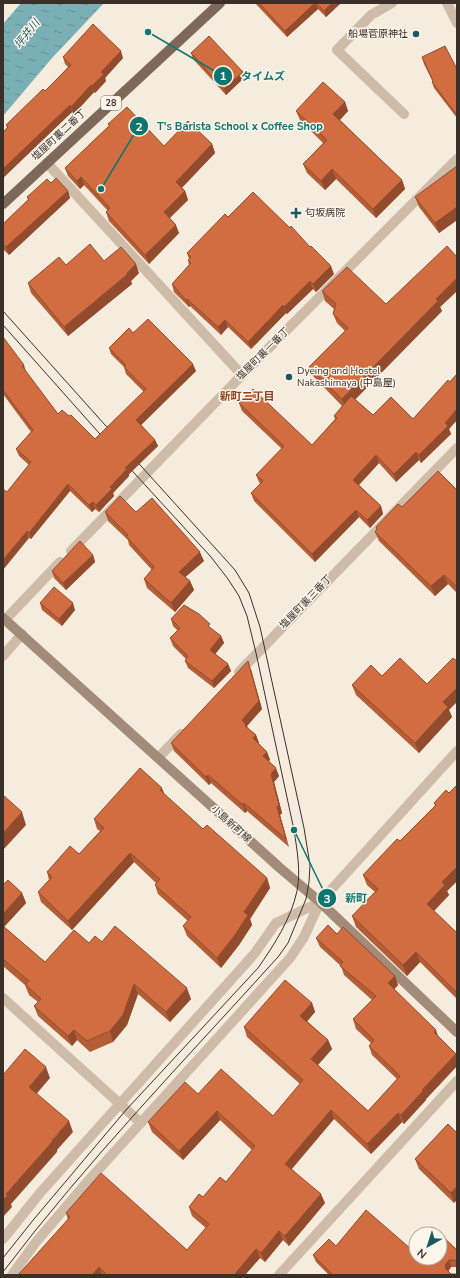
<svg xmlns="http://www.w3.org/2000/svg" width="460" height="1278" font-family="'Nunito Sans','Noto Sans JP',sans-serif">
<defs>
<pattern id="water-ripples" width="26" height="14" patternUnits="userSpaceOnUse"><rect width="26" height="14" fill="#7aafb5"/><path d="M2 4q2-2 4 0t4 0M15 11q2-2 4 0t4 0" fill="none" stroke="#658f93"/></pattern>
</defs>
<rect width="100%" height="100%" fill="#f5ecde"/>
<path fill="url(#water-ripples)" d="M 21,3 L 104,3 L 52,58 L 3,116 L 3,24 Z"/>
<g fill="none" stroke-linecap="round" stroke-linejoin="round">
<path stroke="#cfbca8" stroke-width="10" d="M 392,3 L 371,15 L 337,50 L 404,114"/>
<path stroke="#cfbca8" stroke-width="10" d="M 47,163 L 242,375
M 71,551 L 242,375 L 457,159
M 5,620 L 60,562
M 3,656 L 22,634
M 239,672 L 457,448
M 158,758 L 181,734
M 3,998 L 141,1123
M 279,1275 L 457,1081"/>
<path stroke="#cfbca8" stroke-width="10" d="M 447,3 L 457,23
M 3,1239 L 40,1193 L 255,953 L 276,923 L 320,902
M 12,1275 L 36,1242 L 89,1180 L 290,958 L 304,937 L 320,902 L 457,751"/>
<path stroke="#a38b79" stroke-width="10" d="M 3,618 L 280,868 L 320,902 L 457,1032"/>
<path stroke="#7e6859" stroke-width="10" d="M 3,204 L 220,3"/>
<path stroke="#3b3029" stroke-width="1" d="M 3,311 L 114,435
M 3,325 L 107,442
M 3,1258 L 34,1219 L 126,1110 L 258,968 C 274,945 291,919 297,891 C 301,871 297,850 294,830 L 256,653 L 247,616 L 239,596 L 228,579 L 211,557 L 125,463
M 3,1272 C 87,1161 185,1060 278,957 L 288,943 L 306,899 L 309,882 L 310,865 L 304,828 L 260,627 L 249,593 L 235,570 L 132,456"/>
</g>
<path fill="#b45e37" d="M 255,3 L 341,3 L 326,17 L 318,9 L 287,37 Z
M 191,53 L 243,72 L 245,77 L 226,95 L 193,59 Z
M 63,57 L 123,58 L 105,78 L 106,81 L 95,93 L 94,92 L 74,114 L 72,112 L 3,178 L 3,132 L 7,128 L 6,125 L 45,91 L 68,67 L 65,64 Z
M 422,57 L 457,69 L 457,118 L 434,88 L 432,82 L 433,82 L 424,64 Z
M 345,102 L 348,111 L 340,120 L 402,180 L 405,189 L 376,218 L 336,179 L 325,190 L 307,173 L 303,164 L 323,143 L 300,120 L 296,111 Z
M 108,124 L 164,146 L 212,144 L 215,153 L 181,188 L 185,191 L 188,200 L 169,218 L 179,233 L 149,264 L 109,221 L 106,212 L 108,211 L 84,185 L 80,189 L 68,176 L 65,168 L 109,126 Z
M 457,166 L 457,220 L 439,233 L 419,207 L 415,197 Z
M 51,183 L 68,191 L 70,198 L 9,255 L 3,249 L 3,224 L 28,200 L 27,197 Z
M 228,217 L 334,274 L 316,292 L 313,289 L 287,314 L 286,313 L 251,349 L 228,327 L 221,335 L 190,306 L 189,307 L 174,292 L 172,284 L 189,265 L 188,260 L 189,259 L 187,253 Z
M 457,257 L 457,291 L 440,307 L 442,311 L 355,399 L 373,415 L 413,419 L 457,374 L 457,420 L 449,429 L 451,434 L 421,463 L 419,460 L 396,482 L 379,463 L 359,485 L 381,506 L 383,514 L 370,528 L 359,517 L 315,562 L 254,501 L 251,493 L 260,484 L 259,482 L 256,475 L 282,449 L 242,411 L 239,403 L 312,445 L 335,419 L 334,416 L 342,406 L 313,376 L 309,367 L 345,331 L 337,323 L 333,314 L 334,309 L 325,301 L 322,291 L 386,304 Z
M 104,261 L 139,273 L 131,281 L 132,284 L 68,336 L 31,293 L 28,283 L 66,265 Z
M 133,333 L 196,371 L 141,425 L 155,440 L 158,446 L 129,474 L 129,476 L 113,493 L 114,496 L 99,512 L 95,509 L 92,512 L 70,491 L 31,539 L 29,538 L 7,492 L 29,465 L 19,456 L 16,449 L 31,432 L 3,394 L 3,337 L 26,372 L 58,414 L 69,416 L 95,439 L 144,392 L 126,374 L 124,367 L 111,354 L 109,348 Z
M 457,490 L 457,593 L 448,584 L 435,596 L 379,541 L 375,532 L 377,530 L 376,527 L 402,507 Z
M 105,512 L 136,512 L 204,561 L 185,577 L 190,581 L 194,590 L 175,612 L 147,588 L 144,579 L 152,570 L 129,545 L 128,540 L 108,521 Z
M 93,555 L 95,562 L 66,590 L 54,578 L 52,571 Z
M 40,603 L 75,610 L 62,626 L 42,610 Z
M 171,619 L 212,629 L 221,636 L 224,643 L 215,654 L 228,664 L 231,671 L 214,688 L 188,668 L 185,661 L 186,659 L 173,646 L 170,638 L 178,631 L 173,626 Z
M 251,669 L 262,709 L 247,726 L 248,728 L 256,735 L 259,743 L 258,744 L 267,752 L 270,760 L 268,761 L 279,776 L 274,782 L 282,813 L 280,815 L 289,847 L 247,811 L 245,813 L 211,783 L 209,785 L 174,751 L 171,743 Z
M 382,676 L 449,710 L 452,717 L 419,753 L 356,695 L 352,685 Z
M 457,785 L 457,881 L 447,891 L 449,895 L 434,911 L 457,933 L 457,999 L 420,962 L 407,976 L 356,927 L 352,916 L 375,892 L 367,885 L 363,875 L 400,841 L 435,806 L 434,803 L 449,793 Z
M 165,795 L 203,829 L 267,878 L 270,888 L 250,919 L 252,925 L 239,945 L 221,968 L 187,936 L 183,926 L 188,921 L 158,894 L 155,885 L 156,883 L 134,862 L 72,930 L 41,902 L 38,892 L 49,880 L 47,872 L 79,854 L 100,831 L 97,829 L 94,819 Z
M 3,885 L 22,893 L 26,903 L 4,927 L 45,962 L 89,943 L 102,942 L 191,999 L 170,1022 L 138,994 L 127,1025 L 113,1042 L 90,1052 L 77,1040 L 72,1046 L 38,1016 L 34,1006 L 38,1002 L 29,995 L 25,985 L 3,966 Z
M 337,934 L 395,976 L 398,985 L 394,989 L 439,1037 L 456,1054 L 457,1057 L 457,1066 L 426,1099 L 426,1100 L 404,1124 L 402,1122 L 371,1154 L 334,1119 L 292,1169 L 325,1203 L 289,1246 L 283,1240 L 265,1262 L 260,1258 L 245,1275 L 18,1275 L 68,1220 L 66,1213 L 187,1250 L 206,1228 L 192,1216 L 189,1207 L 226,1182 L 252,1150 L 220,1120 L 183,1160 L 152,1132 L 148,1122 L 198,1094 L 273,1116 L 300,1084 L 247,1037 L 244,1027 L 312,1003 L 315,1012 L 307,1021 L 328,1040 L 332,1049 L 318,1065 L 368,1111 L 397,1079 L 372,1055 L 369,1046 L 371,1043 L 356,1029 L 353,1019 L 372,1000 L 344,975 L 341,966 L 320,947 L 316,938 Z
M 448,1124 L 454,1203 L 419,1169 L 415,1159 Z
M 336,1246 L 457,1250 L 457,1267 L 451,1267 L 448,1271 L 451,1274 L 457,1275 L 329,1275 L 316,1262 L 313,1255 Z"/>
<path fill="#924c2d" d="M 315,3 L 318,9 L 287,37 L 285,31 Z
M 332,3 L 341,3 L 326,17 L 324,11 Z
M 121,51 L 123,58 L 105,78 L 106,81 L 95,93 L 92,86 L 101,72 Z
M 243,72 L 245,77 L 226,95 L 224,89 Z
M 91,85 L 94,92 L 74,114 L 71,107 Z
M 345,102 L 348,111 L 337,123 L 333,114 Z
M 70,105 L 72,112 L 3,178 L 3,169 Z
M 212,144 L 215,153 L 179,191 L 176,182 Z
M 332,169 L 336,179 L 325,190 L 321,181 Z
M 81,177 L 84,185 L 80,189 L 77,181 Z
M 402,180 L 405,189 L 376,218 L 373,209 Z
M 68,191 L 70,198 L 9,255 L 6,247 Z
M 185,191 L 188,200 L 167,221 L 164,212 Z
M 457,207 L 457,220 L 439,233 L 435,223 Z
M 176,225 L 179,233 L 149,264 L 145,255 Z
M 136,264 L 139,273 L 131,281 L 132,284 L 68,336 L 64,327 L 127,273 Z
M 331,266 L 334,274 L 316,292 L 313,284 Z
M 457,278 L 457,291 L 440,307 L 442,311 L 346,409 L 342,399 L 436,299 Z
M 310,281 L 313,289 L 287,314 L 284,307 Z
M 187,299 L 190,306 L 189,307 L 186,300 Z
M 283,305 L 286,313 L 251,349 L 248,342 Z
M 225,320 L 228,327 L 221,335 L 218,327 Z
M 193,364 L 196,371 L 139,427 L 136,420 Z
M 24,365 L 26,372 L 22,366 Z
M 457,409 L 457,420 L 449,429 L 451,434 L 421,463 L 419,455 L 445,423 Z
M 155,440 L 158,446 L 129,474 L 129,476 L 113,493 L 114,496 L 99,512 L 96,505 L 110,487 L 125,468 Z
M 416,452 L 419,460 L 396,482 L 394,474 Z
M 376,455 L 379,463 L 356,488 L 353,480 Z
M 68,484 L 70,491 L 31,539 L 29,533 Z
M 93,502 L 95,509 L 92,512 L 89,505 Z
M 381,506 L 383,514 L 370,528 L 367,520 Z
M 356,510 L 359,517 L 315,562 L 312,554 Z
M 27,531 L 29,538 L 3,570 L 3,560 Z
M 200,552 L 204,561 L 182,580 L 179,572 Z
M 93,555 L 95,562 L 66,590 L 63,583 Z
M 444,575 L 448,584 L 435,596 L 431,586 Z
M 190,581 L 194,590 L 175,612 L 171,603 Z
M 73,603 L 75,610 L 62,626 L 59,619 Z
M 221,636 L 224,643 L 213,657 L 210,650 Z
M 248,661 L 262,709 L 247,726 L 249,733 L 242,720 Z
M 228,664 L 231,671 L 214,688 L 212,681 Z
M 457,688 L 457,702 L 449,710 L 452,717 L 419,753 L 415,743 L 443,702 Z
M 256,735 L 259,743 L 256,746 L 253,738 Z
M 267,752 L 270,760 L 266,764 L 263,756 Z
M 276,768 L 279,776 L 274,782 L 282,813 L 280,815 L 289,847 L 277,807 L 271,774 Z
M 208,775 L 211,783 L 209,785 L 206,777 Z
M 162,788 L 166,798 L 160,790 Z
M 244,803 L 247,811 L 245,813 L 243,805 Z
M 22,812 L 26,825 L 3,850 L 3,833 Z
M 130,853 L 134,862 L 72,930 L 68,921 Z
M 457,867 L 457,881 L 447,891 L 449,895 L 431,914 L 427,904 L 442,882 Z
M 267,878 L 270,888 L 250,919 L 252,925 L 239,945 L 221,968 L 217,958 L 244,912 Z
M 22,893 L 26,903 L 3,928 L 3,914 Z
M 416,952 L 420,962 L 407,976 L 403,965 Z
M 395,976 L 398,985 L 391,993 L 388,983 Z
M 134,984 L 138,994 L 127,1025 L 113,1042 L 110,1031 Z
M 187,988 L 191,999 L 170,1022 L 166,1012 Z
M 312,1003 L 315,1012 L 304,1025 L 300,1016 Z
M 74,1030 L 77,1040 L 72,1046 L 68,1036 Z
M 436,1030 L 439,1039 L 434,1032 Z
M 328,1040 L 332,1049 L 315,1068 L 311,1059 Z
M 456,1054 L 457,1057 L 457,1066 L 426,1099 L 426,1100 L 404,1124 L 401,1115 L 422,1090 Z
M 46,1067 L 50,1078 L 33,1098 L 29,1087 Z
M 331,1110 L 334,1119 L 288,1173 L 285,1164 Z
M 217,1111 L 220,1120 L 183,1160 L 179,1151 Z
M 398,1113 L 402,1122 L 371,1154 L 367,1144 Z
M 69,1121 L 73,1132 L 57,1150 L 57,1152 L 11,1204 L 12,1207 L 3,1217 L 3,1201 L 6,1194 Z
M 457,1186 L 457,1200 L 454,1203 L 451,1193 Z
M 321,1194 L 325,1203 L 289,1246 L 285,1236 Z
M 279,1231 L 283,1240 L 265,1262 L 261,1253 Z
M 256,1249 L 260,1258 L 245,1275 L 234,1275 Z
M 449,1260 L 451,1267 L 448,1272 L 446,1269 L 445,1265 Z
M 99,1267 L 102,1275 L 92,1275 Z"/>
<path fill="#d16d40" stroke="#924c2d" d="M 259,3 L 315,3 L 285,31 Z
M 316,3 L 332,3 L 324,11 Z
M 93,24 L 121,51 L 101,72 L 104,74 L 92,86 L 91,85 L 71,107 L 70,105 L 3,169 L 3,132 L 8,127 L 6,125 L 43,89 L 45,91 L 71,65 L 63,57 Z
M 209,36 L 243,72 L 224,89 L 191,53 Z
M 445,46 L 457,69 L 457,113 L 456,114 L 432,82 L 433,81 L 422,57 Z
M 323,82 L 345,102 L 333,114 L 402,180 L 373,209 L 332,169 L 321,181 L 303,164 L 327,140 L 296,111 Z
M 127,107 L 164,146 L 188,121 L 212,144 L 176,182 L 185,191 L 164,212 L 176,225 L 145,255 L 106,212 L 110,208 L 81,177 L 77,181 L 65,168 L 110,125 L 108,124 Z
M 457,166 L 457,207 L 435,223 L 415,197 Z
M 56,178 L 68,191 L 6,247 L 3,244 L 3,224 L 29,199 L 27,197 L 47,179 L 51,183 Z
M 253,192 L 290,228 L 291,226 L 310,247 L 311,246 L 331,266 L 313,284 L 310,281 L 284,307 L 283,305 L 248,342 L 225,320 L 218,327 L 187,299 L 186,300 L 172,284 L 191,263 L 188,260 L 191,257 L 187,253 L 225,214 L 228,217 Z
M 90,244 L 104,261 L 121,247 L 136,264 L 127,273 L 128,274 L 64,327 L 28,283 L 59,257 L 66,265 Z
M 447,246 L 457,257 L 457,278 L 436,299 L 438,301 L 342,399 L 309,367 L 348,328 L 333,314 L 336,304 L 322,291 L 347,267 L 386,304 Z
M 148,319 L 193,364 L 136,420 L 155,440 L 125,468 L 127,469 L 110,487 L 112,489 L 96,505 L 93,502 L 89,505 L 68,484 L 29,533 L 27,531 L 3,560 L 3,489 L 7,492 L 31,462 L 16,449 L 33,430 L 3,390 L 3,337 L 24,365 L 22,366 L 58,414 L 62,410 L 69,416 L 71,415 L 95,439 L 146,389 L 124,367 L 126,365 L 109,348 L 129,328 L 133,333 Z
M 457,374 L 457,409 L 445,423 L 448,426 L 419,455 L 416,452 L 394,474 L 376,455 L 353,480 L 381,506 L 367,520 L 356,510 L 312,554 L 251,493 L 263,481 L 256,475 L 284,446 L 239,403 L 253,389 L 312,445 L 337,418 L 334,416 L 351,396 L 373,415 L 391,397 L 413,419 L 448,380 L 450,382 Z
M 438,471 L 457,490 L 457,587 L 444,575 L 431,586 L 375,532 L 377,529 L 376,527 L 398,504 L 402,507 Z
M 120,496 L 136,512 L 152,498 L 200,552 L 179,572 L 190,581 L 171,603 L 144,579 L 154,567 L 126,536 L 128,535 L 105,512 Z
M 80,541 L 93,555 L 63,583 L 52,571 Z
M 54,587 L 73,603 L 59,619 L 40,603 Z
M 184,605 L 199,614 L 210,624 L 208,626 L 221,636 L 210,650 L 228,664 L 212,681 L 185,661 L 188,656 L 170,638 L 180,628 L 171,619 Z
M 400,658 L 427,684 L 453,658 L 457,661 L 457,688 L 443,702 L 448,707 L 415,743 L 352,685 L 371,665 L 382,676 Z
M 248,661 L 259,701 L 242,720 L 246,725 L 245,726 L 256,735 L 253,738 L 267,752 L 263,756 L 276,768 L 271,774 L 279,805 L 277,807 L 286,839 L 244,803 L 243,805 L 208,775 L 206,777 L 171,743 Z
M 140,768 L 162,788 L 160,790 L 203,829 L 207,825 L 267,878 L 244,912 L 248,915 L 235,935 L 217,958 L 183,926 L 191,917 L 155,885 L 160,879 L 130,853 L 68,921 L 38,892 L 52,877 L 47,872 L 70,846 L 79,854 L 104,828 L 94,819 Z
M 457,785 L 457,867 L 442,882 L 445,885 L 427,904 L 457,933 L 457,993 L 416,952 L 403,965 L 352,916 L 378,889 L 363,875 L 397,839 L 400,841 L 436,805 L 434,803 L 446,790 L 449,793 Z
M 3,795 L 22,812 L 3,833 Z
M 8,880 L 22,893 L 3,914 L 3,885 Z
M 328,925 L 337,934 L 343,927 L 395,976 L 388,983 L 436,1030 L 434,1032 L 456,1054 L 422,1090 L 423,1091 L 401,1115 L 398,1113 L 367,1144 L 331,1110 L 285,1164 L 321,1194 L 285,1236 L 279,1231 L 261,1253 L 256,1249 L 234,1275 L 107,1275 L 99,1267 L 92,1275 L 18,1275 L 70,1217 L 66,1213 L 101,1173 L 187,1250 L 209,1224 L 189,1207 L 199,1194 L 203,1197 L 220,1177 L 226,1182 L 255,1146 L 217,1111 L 179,1151 L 148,1122 L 185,1082 L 198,1094 L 221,1069 L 273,1116 L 303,1080 L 244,1027 L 285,980 L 312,1003 L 300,1016 L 328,1040 L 311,1059 L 368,1111 L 400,1076 L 369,1046 L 374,1040 L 353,1019 L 376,996 L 340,966 L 343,962 L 316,938 Z
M 3,926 L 45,962 L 74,930 L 89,943 L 95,936 L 102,942 L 115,926 L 187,988 L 166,1012 L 134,984 L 123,1015 L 110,1031 L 87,1041 L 74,1030 L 68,1036 L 34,1006 L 41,999 L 25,984 L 29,981 L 3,959 Z
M 25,1049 L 46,1067 L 29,1087 L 69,1121 L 52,1140 L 53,1141 L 6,1194 L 8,1195 L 3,1201 L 3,1075 Z
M 448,1124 L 457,1133 L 457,1186 L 451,1193 L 415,1159 Z
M 366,1210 L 411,1249 L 416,1244 L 416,1258 L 440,1258 L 440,1234 L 457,1250 L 457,1262 L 455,1260 L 449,1260 L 445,1265 L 446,1269 L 451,1274 L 457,1274 L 457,1275 L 333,1275 L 313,1255 L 329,1239 L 336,1246 Z
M 432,1227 L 440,1234 L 425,1234 Z"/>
<g fill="#1a5861" stroke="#fcf5eb" stroke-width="1.5">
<circle cx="416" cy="34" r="4"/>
<path d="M294 207h4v4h4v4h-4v4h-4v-4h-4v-4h4z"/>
<circle cx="289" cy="377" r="4"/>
</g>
<g text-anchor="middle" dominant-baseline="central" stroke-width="3" stroke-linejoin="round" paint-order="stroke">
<rect fill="#fcf5eb" stroke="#756b63" stroke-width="1" x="101" y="96" width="20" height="14" rx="3"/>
<g font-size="9" font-weight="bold" fill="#3b3029">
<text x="111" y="103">28</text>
</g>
<g font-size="10" fill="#3b3029" stroke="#fcf5eb" text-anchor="start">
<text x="408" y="34" text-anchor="end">船場菅原神社</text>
<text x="305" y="213">匂坂病院</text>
<text x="297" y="371">Dyeing and Hostel<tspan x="297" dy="12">Nakashimaya (中島屋)</tspan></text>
</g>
<g font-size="10" fill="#3b3029" stroke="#fcf5eb">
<text transform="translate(59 135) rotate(-43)">塩屋町裏二番丁</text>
<text transform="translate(263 354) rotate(-45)">塩屋町裏一番丁</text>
<text transform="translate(306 602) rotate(-46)">塩屋町裏三番丁</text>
<text transform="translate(231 824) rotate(42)">小島新町線</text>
</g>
<g font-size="11" font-style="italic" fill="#1a5861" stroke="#fcf5eb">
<text transform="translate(27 34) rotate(-52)">坪井川</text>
</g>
<g font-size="11" font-weight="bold" fill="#933f19" stroke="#fcf5eb">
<text x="247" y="396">新町二丁目</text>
</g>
</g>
<path fill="none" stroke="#0f766e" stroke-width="1.5" d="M148 32L223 76M101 189L139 126M294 830L327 898"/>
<g fill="#0f766e" stroke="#fcf5eb" stroke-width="1.5">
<circle cx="148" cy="32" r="4"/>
<circle cx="101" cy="189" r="4"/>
<circle cx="294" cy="830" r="4"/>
<circle cx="223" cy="76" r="10"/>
<circle cx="139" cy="126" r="10"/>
<circle cx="327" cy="898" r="10"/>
</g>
<g font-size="12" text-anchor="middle" font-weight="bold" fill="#fff">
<text x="223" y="80">1</text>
<text x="139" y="131">2</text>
<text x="327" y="903">3</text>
</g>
<g font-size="11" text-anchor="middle" font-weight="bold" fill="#0f766e" stroke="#fcf5eb" stroke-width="3" stroke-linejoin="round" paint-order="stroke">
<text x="263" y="80">タイムズ</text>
<text x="240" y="130">T's Barista School x Coffee Shop</text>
<text x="356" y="902">新町</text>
</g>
<rect width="460" height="1278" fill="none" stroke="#3b3029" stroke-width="8"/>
<g transform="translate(428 1246) rotate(219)"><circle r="19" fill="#fcf5eb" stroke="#afa69d"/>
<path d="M0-3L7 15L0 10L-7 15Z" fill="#1a5861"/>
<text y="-6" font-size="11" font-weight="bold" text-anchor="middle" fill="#3b3029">N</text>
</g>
</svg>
